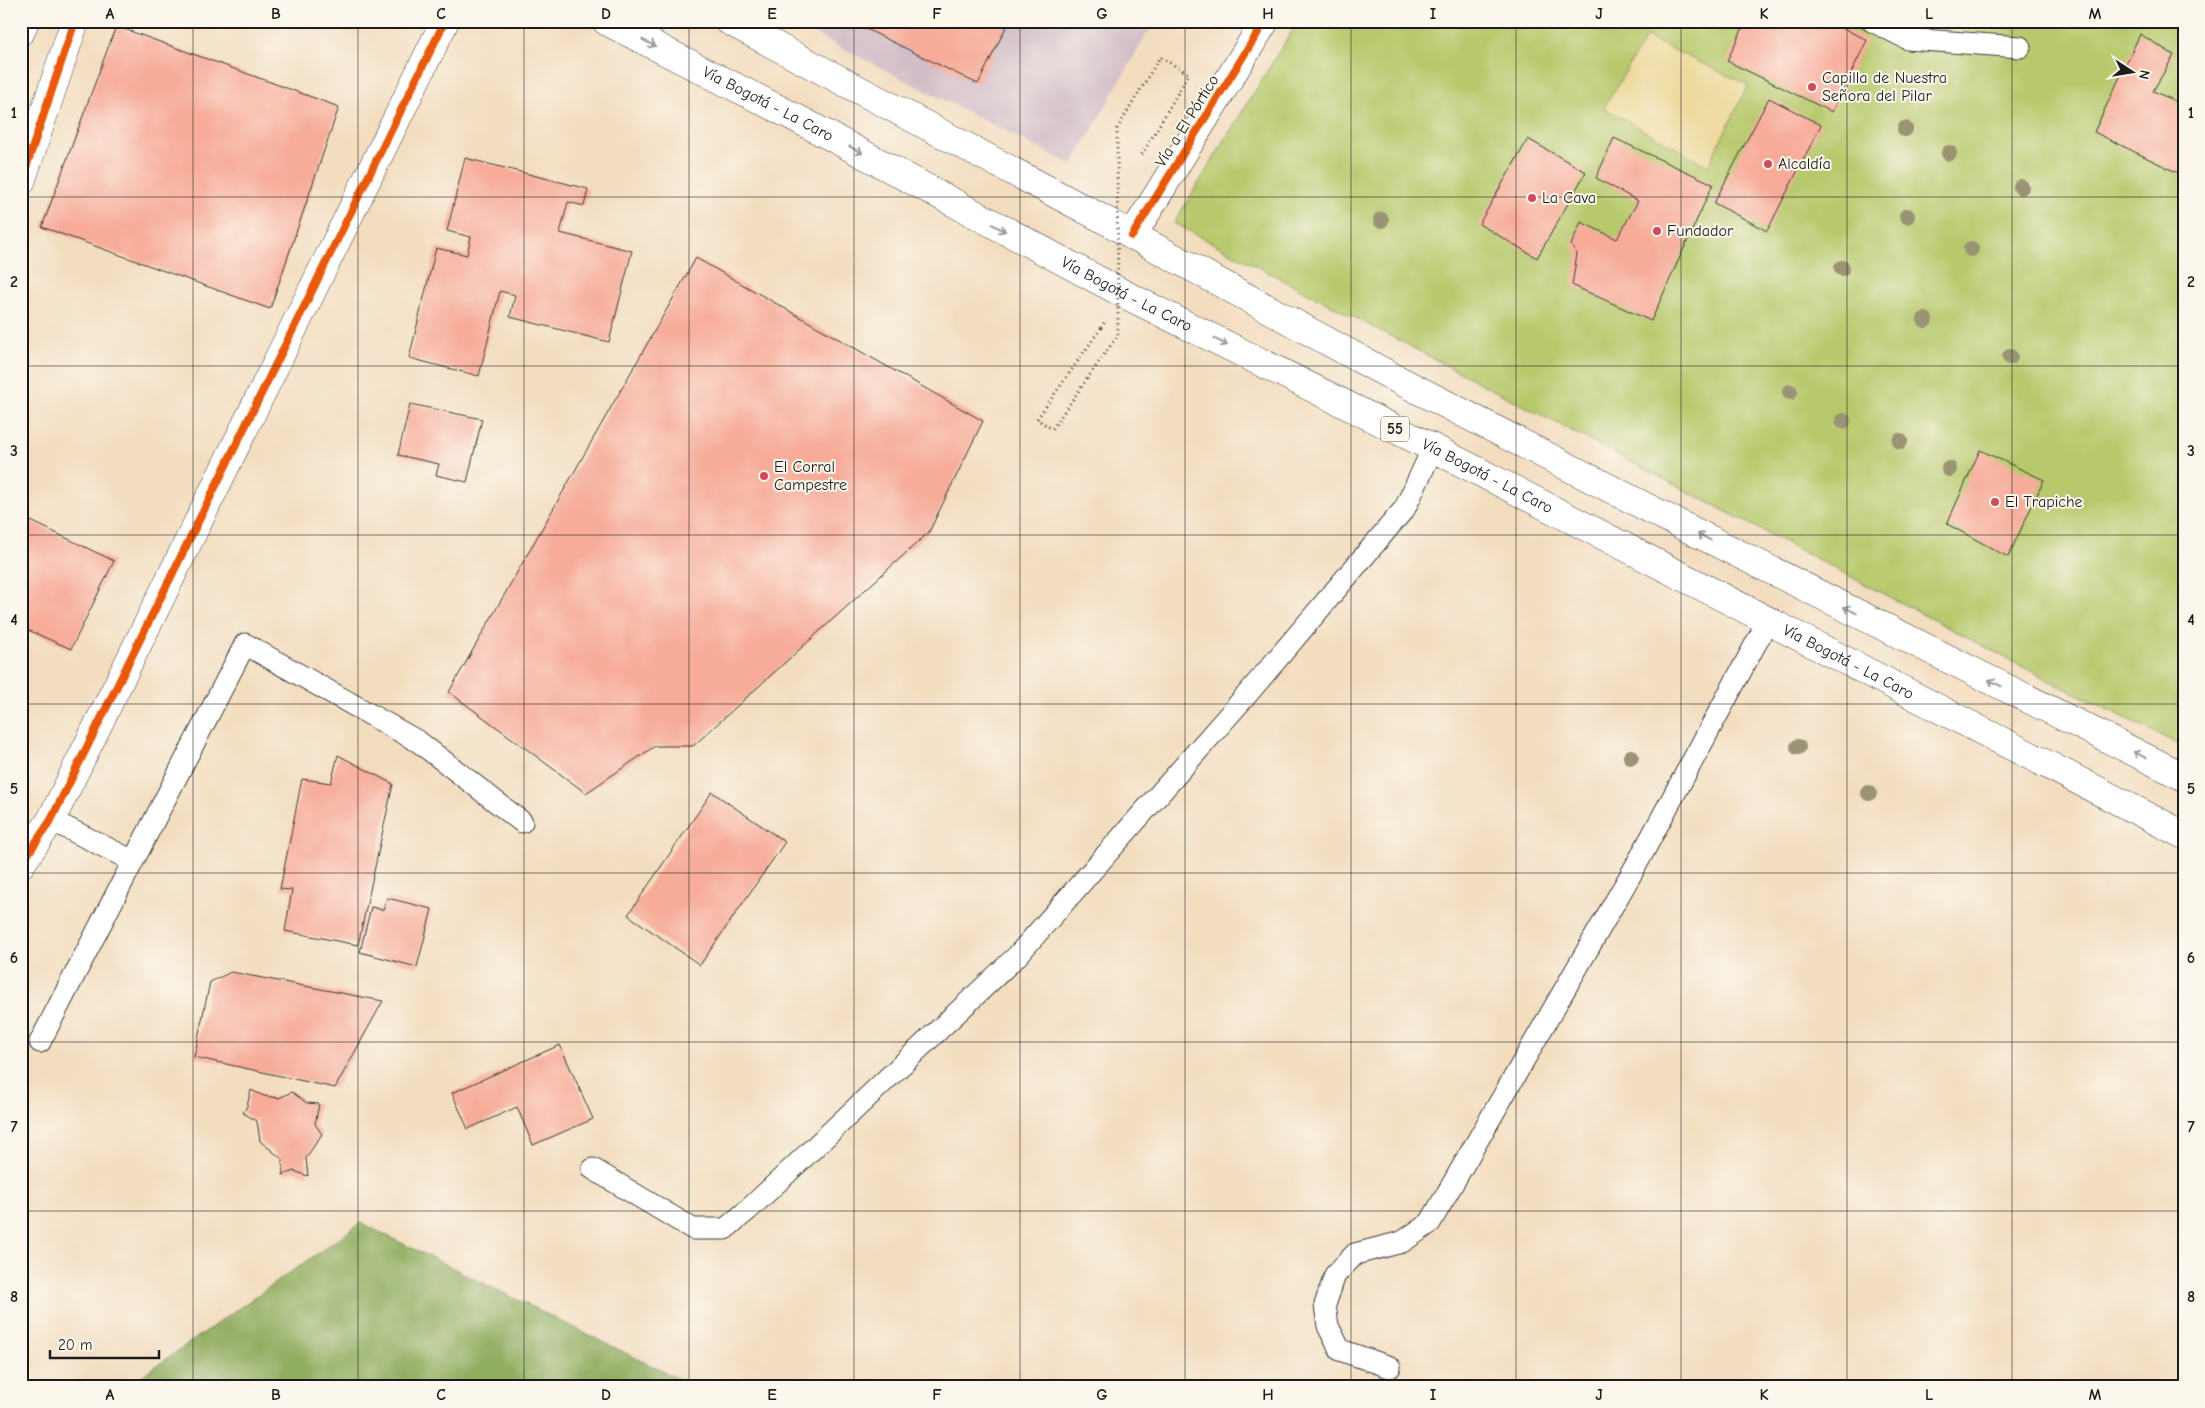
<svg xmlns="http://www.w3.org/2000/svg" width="2205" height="1408" font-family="'Comic Neue',sans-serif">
<rect width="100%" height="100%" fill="#fbf7ec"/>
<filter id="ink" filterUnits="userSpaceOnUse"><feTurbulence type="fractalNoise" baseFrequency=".02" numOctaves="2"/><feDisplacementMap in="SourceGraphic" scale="10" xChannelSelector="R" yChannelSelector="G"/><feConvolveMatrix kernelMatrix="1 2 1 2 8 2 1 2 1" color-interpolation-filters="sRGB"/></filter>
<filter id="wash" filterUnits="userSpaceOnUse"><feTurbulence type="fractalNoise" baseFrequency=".0096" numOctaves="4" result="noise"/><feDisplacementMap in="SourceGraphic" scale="20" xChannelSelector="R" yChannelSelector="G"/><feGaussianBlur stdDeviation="1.12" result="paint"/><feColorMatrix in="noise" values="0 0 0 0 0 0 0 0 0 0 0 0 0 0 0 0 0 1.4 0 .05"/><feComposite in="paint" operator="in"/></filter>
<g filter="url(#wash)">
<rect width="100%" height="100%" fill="#f3ddbf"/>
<path fill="#d2bdc8" d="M 789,21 L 1154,21 L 1072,165 Z"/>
<path fill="#b7c96c" stroke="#6a7244" d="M 1298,21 L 2184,21 L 2184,747 L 2052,682 L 1174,223 Z"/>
<path fill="#91ad60" stroke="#56643e" d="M 361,1223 L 695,1387 L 126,1387 Z"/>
<path fill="#eeda9e" stroke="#857b5d" d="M 1646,37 L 1748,85 L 1708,166 L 1604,108 Z"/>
<g id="blocks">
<path fill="#f7ac99" d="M 850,21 L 1009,21 L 978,84 Z
M 1746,21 L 1828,21 L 1867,40 L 1832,112 L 1727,61 Z
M 116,26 L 339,107 L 270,309 L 42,227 Z
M 2140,34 L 2174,55 L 2153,91 L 2184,105 L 2184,176 L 2094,132 Z
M 1769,98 L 1821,125 L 1767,231 L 1714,203 Z
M 1614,138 L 1713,184 L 1651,321 L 1572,285 L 1577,254 L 1571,245 L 1581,222 L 1617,239 L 1638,201 L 1596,178 Z
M 1528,139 L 1586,172 L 1537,258 L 1479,224 Z
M 465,158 L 588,189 L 584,206 L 568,202 L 560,233 L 632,251 L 609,342 L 510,317 L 515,295 L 500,291 L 479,376 L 409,358 L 436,248 L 467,255 L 471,237 L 447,231 Z
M 696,258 L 983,421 L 929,532 L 693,746 L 655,746 L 586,793 L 449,692 Z
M 410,404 L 482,419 L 467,482 L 436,475 L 439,464 L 398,455 Z
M 1980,450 L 2044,480 L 2008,557 L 1947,524 Z
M 31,521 L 114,561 L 71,649 L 21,627 L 21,540 Z
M 338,755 L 393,784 L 358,945 L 285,931 L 292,890 L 280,889 L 302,779 L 331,783 Z
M 712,792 L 785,842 L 700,965 L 628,915 Z
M 387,898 L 432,909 L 417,967 L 360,952 L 371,907 L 383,910 Z
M 231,972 L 383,1001 L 335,1088 L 194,1057 L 210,982 Z
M 560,1045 L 593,1119 L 533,1145 L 517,1107 L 468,1129 L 452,1093 Z
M 251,1090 L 264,1096 L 279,1098 L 292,1092 L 307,1103 L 319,1104 L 315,1124 L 322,1134 L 306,1158 L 308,1176 L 294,1171 L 283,1175 L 282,1159 L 260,1141 L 257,1121 L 243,1113 L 247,1106 Z"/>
</g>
</g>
<g filter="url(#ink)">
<use href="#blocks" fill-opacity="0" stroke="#3c3934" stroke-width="1"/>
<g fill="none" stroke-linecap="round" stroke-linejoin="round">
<defs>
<path id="lane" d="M 1872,21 L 1908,39 L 2020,47
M 51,820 L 133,861
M 40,1042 L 245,644 L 419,742 L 522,822
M 593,1169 L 693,1229 L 725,1229 L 748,1210 L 1017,956 L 1250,691 L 1405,508 L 1433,448
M 1390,1367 L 1340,1350 L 1328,1326 L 1325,1305 L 1335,1275 L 1355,1254 L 1402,1242 L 1430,1223 L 1634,869 L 1768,621"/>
<path id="street" d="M 21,31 L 25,21
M 21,182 L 75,21
M 1132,236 L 1265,21
M 21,864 L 51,820 L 445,21"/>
<g id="primary">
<path id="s1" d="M 606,21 L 796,118 L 1124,294 L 1433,448 L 2184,835"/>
<path d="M 729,21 L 1103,219 L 1393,377 L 1687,528 L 2184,777"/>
</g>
</defs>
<use href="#lane" stroke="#3c3934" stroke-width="23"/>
<use href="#street" stroke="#3c3934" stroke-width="29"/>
<use href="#primary" stroke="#3c3934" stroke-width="29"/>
<path stroke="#3c3934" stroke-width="3" stroke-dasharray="1 4" stroke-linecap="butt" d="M 1101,328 L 1106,320"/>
<use href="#lane" stroke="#fff" stroke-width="21"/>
<use href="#street" stroke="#fff" stroke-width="28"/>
<use href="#primary" stroke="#fff" stroke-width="28"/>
<path stroke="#3c3934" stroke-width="3" stroke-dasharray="1 4" stroke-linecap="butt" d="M 1101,328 L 1037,419 L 1052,429 L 1118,335 L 1117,129 L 1160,57 L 1189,74 L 1140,158"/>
<defs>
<path id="cycleway" d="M 21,182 L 75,21
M 1132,236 L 1265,21
M 21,864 L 51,820 L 445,21"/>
</defs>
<use href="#cycleway" stroke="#fbf7ec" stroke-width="11"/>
<use href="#cycleway" stroke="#e8590c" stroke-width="8"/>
</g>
<g fill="#9a9475">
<circle cx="1905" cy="129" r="8"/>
<circle cx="1949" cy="153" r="8"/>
<circle cx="2021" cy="187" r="8"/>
<circle cx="1907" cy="216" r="8"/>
<circle cx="1381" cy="220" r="8"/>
<circle cx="1971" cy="249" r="8"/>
<circle cx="1842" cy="268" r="8"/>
<circle cx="1925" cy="320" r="8"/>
<circle cx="2010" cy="357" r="8"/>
<circle cx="1790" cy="392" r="8"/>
<circle cx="1843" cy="421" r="8"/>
<circle cx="1900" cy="441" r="8"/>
<circle cx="1949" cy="469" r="8"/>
<circle cx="1798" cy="747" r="8"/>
<circle cx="1631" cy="757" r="8"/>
<circle cx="1869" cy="793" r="8"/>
</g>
<defs><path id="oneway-shaft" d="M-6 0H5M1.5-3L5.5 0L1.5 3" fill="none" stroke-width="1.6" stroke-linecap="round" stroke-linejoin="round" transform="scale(1.25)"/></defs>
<g stroke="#999">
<use href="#oneway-shaft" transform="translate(649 43) rotate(27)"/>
<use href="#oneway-shaft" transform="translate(856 150) rotate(28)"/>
<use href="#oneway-shaft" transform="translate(999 228) rotate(28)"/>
<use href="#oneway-shaft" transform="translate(1221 342) rotate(27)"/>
<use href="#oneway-shaft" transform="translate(1704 537) rotate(-153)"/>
<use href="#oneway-shaft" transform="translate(1850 610) rotate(-153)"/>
<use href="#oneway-shaft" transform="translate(1995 683) rotate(-153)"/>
<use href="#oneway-shaft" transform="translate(2140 755) rotate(-153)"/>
</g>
</g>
<path fill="none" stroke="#1c1c1c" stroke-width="1" stroke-opacity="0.55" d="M 193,21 L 193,1387M 358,21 L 358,1387M 524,21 L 524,1387M 689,21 L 689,1387M 854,21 L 854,1387M 1020,21 L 1020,1387M 1185,21 L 1185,1387M 1351,21 L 1351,1387M 1516,21 L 1516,1387M 1681,21 L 1681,1387M 1847,21 L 1847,1387M 2012,21 L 2012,1387M 21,197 L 2184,197M 21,366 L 2184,366M 21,535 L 2184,535M 21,704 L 2184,704M 21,873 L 2184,873M 21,1042 L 2184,1042M 21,1211 L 2184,1211"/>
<g fill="#d1495b" stroke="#fbf7ec" stroke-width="2">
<circle cx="1812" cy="87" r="5"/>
<circle cx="1768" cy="164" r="5"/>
<circle cx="1532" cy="198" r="5"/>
<circle cx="1657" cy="231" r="5"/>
<circle cx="764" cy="476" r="5"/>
<circle cx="1995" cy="502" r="5"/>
</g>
<g text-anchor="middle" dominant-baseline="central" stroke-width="4" stroke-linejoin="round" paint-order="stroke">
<rect fill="#fbf7ec" stroke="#5f5e5a" stroke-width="1" x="1381" y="416.5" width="28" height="25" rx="4"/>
<g font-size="15" font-weight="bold" fill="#1c1c1c">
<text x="1395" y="429">55</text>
</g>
<g font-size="16" fill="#1c1c1c" stroke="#fbf7ec" text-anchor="start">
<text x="1822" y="78">Capilla de Nuestra<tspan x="1822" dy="18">Señora del Pilar</tspan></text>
<text x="1778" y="164">Alcaldía</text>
<text x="1542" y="198">La Cava</text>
<text x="1667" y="231">Fundador</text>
<text x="774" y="467">El Corral<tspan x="774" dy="18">Campestre</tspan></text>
<text x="2005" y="502">El Trapiche</text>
</g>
<g font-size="16" fill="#1c1c1c" stroke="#fbf7ec">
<text stroke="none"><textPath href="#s1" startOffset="182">Vía Bogotá - La Caro</textPath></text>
<text transform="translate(1187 121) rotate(-58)">Vía a El Pórtico</text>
<text stroke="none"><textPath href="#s1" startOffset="588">Vía Bogotá - La Caro</textPath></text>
<text stroke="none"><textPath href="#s1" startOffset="992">Vía Bogotá - La Caro</textPath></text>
<text stroke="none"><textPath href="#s1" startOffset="1398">Vía Bogotá - La Caro</textPath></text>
</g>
</g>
<rect width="2205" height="1408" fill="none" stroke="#fbf7ec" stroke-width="55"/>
<g transform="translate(2132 72) rotate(102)" stroke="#fbf7ec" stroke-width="4" paint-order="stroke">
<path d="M0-4L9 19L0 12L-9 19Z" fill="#1c1c1c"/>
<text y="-8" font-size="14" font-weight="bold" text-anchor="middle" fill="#1c1c1c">N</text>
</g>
<path d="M50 1350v8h109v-8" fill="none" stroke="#1c1c1c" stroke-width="2.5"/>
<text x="58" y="1350" font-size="15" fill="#1c1c1c" stroke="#fbf7ec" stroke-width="4" paint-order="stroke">20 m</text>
<rect x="28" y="28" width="2150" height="1352" fill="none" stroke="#1c1c1c" stroke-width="2"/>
<g font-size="16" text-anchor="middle" font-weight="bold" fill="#1c1c1c">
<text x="110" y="19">A</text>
<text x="276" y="19">B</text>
<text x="441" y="19">C</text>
<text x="606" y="19">D</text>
<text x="772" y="19">E</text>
<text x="937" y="19">F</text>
<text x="1102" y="19">G</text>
<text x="1268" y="19">H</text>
<text x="1433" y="19">I</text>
<text x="1599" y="19">J</text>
<text x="1764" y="19">K</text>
<text x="1929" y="19">L</text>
<text x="2095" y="19">M</text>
<text x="14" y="118">1</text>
<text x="2191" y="118">1</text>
<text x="14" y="287">2</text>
<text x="2191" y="287">2</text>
<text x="14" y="456">3</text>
<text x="2191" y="456">3</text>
<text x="14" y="625">4</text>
<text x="2191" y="625">4</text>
<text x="14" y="794">5</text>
<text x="2191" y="794">5</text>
<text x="14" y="963">6</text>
<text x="2191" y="963">6</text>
<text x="14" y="1132">7</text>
<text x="2191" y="1132">7</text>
<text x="14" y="1302">8</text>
<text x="2191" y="1302">8</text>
<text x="110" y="1400">A</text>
<text x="276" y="1400">B</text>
<text x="441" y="1400">C</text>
<text x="606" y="1400">D</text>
<text x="772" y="1400">E</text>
<text x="937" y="1400">F</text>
<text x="1102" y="1400">G</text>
<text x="1268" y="1400">H</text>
<text x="1433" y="1400">I</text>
<text x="1599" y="1400">J</text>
<text x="1764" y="1400">K</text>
<text x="1929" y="1400">L</text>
<text x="2095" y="1400">M</text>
</g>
</svg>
